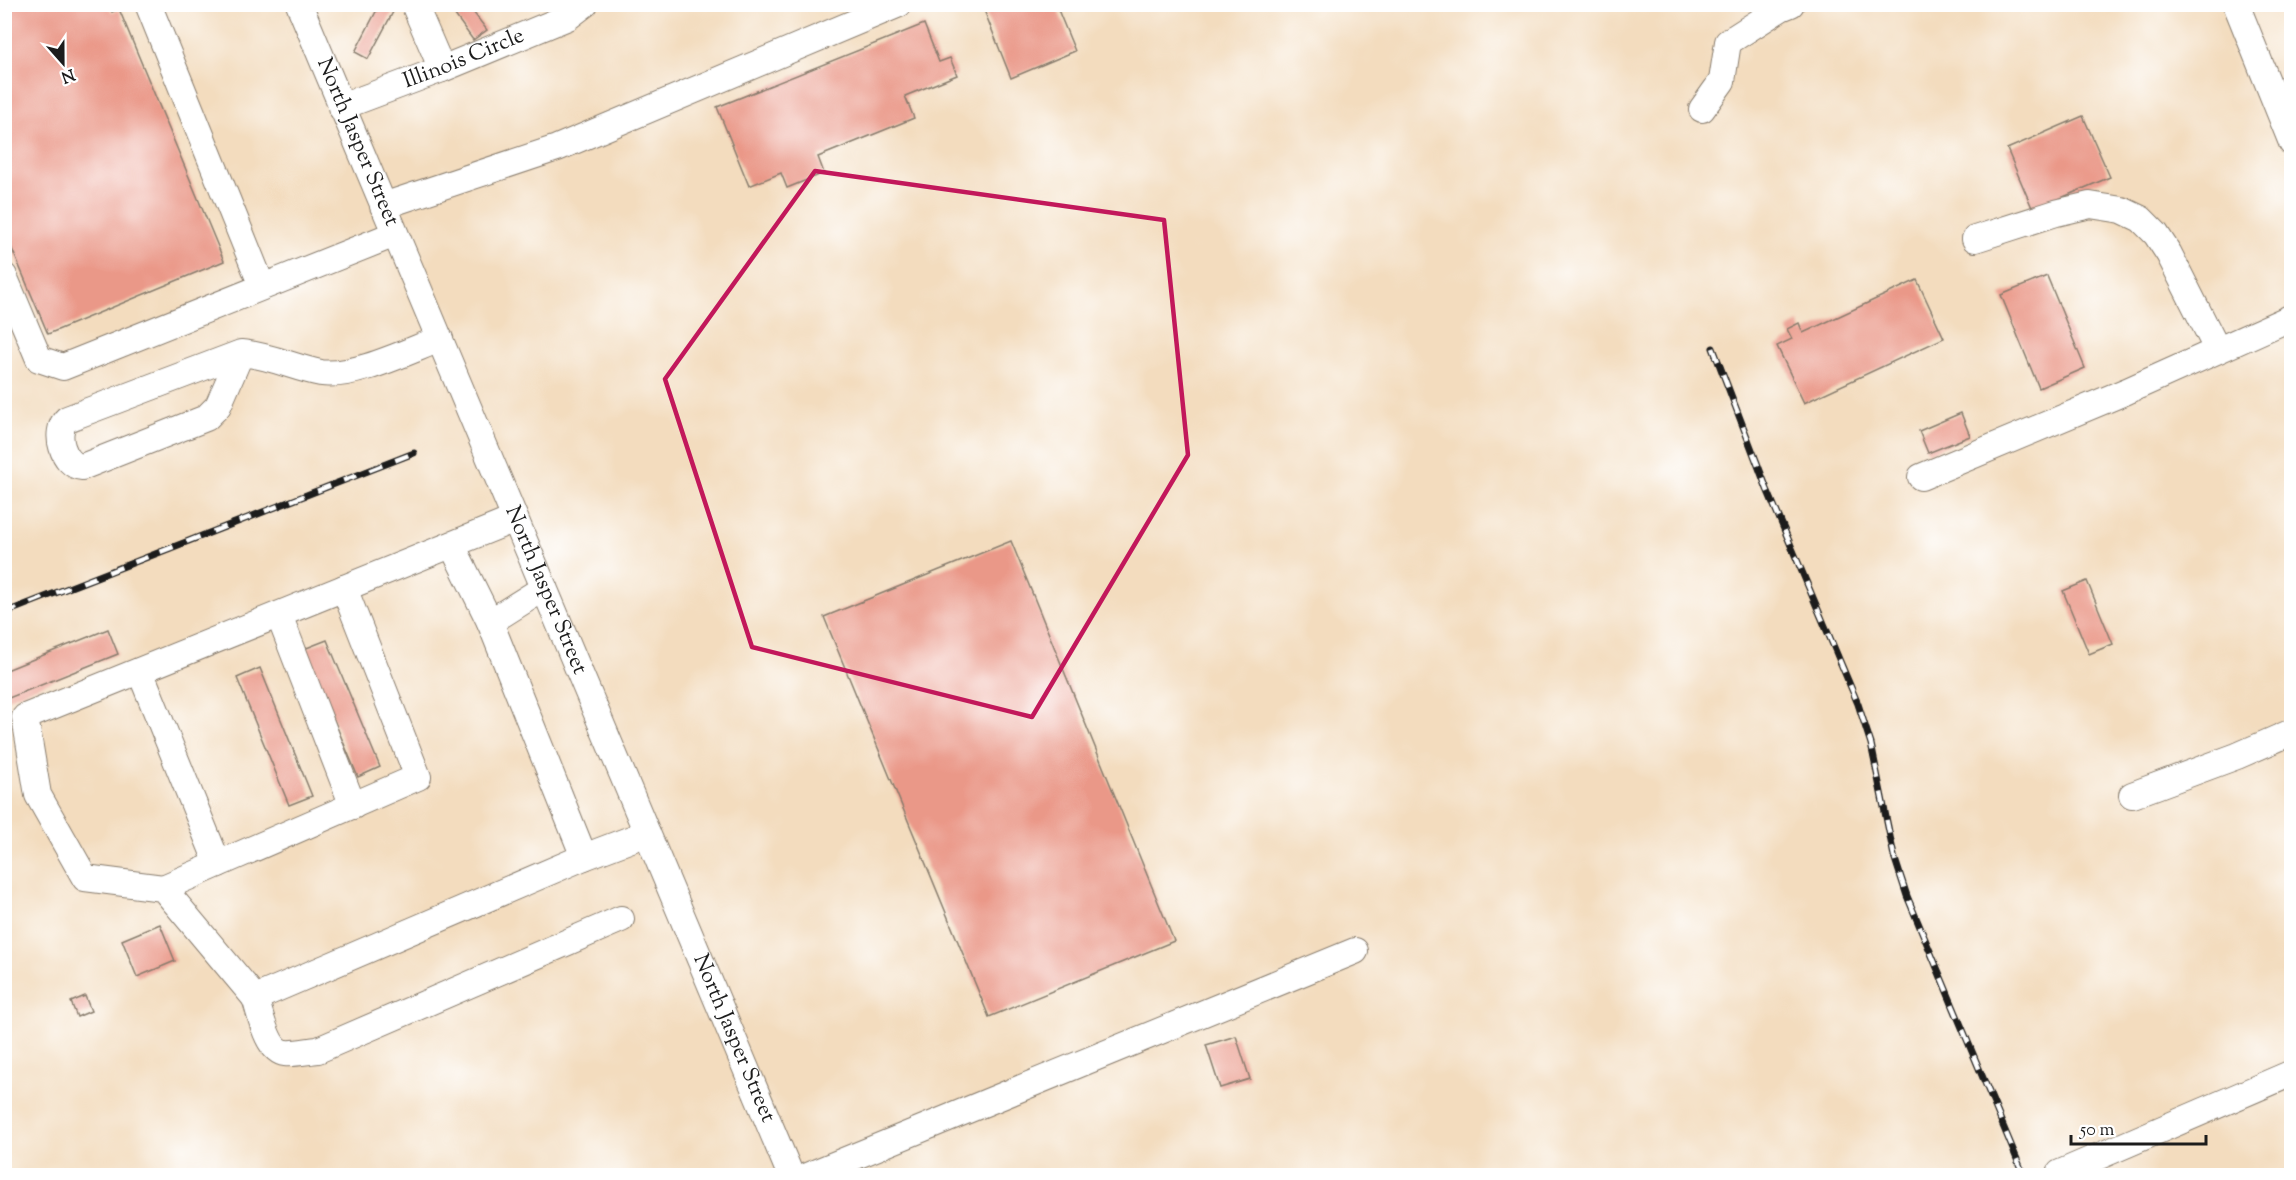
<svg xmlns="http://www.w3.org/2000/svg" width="2296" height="1180" font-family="'Sorts Mill Goudy',serif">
<rect width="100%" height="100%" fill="#fff"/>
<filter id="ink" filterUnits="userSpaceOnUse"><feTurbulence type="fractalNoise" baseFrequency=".0167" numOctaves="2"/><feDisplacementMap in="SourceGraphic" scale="12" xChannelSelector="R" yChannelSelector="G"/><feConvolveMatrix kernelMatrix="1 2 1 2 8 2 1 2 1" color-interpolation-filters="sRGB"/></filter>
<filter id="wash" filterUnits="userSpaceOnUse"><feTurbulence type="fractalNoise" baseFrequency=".008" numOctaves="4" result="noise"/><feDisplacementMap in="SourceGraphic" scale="24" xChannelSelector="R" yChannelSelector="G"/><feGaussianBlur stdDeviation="1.35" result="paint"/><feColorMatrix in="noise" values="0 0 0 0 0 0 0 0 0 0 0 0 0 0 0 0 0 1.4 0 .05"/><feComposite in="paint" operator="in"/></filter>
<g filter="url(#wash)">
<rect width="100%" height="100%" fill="#f3dcbe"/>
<g id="blocks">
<path fill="#ea9888" d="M 4,4 L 109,4 L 112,12 L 119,9 L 224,261 L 48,334 L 4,230 Z
M 380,4 L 394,10 L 368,59 L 355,52 Z
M 447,4 L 467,4 L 487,30 L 473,40 Z
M 982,5 L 1056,5 L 1075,51 L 1011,78 Z
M 924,24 L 939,62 L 950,58 L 957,75 L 905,96 L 914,118 L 818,157 L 824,173 L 787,188 L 781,173 L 749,186 L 717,107 Z
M 2083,116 L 2110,177 L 2033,210 L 2007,149 Z
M 2047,276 L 2085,368 L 2039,388 L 2001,295 Z
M 1917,280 L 1944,338 L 1804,403 L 1777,346 L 1792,339 L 1787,329 L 1799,323 L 1803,333 Z
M 1961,413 L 1970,436 L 1928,453 L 1919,431 Z
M 1011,541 L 1174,941 L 989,1017 L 824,617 Z
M 2087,581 L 2113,644 L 2089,654 L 2063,591 Z
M 108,629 L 118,654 L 4,700 L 4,671 Z
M 327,640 L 380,767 L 358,777 L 304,649 Z
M 260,668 L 312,796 L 289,805 L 237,678 Z
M 160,924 L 175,961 L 137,977 L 122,940 Z
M 85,996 L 91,1011 L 77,1017 L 71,1002 Z
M 1236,1036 L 1250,1079 L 1220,1088 L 1206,1045 Z"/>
</g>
</g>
<g filter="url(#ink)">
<use href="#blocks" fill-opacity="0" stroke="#887c6d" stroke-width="1.5"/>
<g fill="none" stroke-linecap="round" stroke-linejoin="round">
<defs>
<g id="minor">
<path d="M 148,4 L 262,286"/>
<path id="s1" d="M 299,4 L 791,1176"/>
<path d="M 414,4 L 442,69"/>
<path d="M 2236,4 L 2292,143"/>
<path id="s2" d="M 341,107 L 442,69 L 568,17 L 585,4"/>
<path d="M 1702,109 L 1722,81 L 1728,42 L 1781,8 L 1791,4"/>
<path d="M 383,206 L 557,148 L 899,4"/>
<path d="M 1975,239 L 2056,213 L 2090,205 L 2122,210 L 2141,219 L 2156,234 L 2169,254 L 2217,349"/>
<path d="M 4,276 L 39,359 L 63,367 L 395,234"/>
<path d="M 241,353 L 218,406 L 206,418 L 82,467 C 63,466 53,431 67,419 L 241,353 C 269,355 294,368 321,373 C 354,378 408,351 440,339"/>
<path d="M 1921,477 L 2127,391 L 2292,317"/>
<path d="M 515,519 L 25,717 L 38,795 L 85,878 L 163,888 L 255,998 L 584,857 L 647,833"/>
<path d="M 452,545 L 490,622"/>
<path d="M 544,588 L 490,622 L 584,857"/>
<path d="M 279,615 L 353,806"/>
<path d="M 140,671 L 218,864"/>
<path d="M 2132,795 L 2237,756 L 2292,732"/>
<path d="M 163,888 L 418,777 L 344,588"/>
<path d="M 255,998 C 260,1012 267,1051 285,1053 C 295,1054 307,1051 318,1050 L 621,919"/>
<path d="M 2060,1173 L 2292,1073"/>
<path d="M 807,1176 L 1355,951"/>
</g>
</defs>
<use href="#minor" stroke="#887c6d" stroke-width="28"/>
<use href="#minor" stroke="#fff" stroke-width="26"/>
<defs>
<path id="rail" d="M 1713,348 L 1767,489 L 1858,704 L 1871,744 L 1894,856 L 1907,896 L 2024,1176
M 4,613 L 414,453"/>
</defs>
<use href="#rail" stroke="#1c1c1c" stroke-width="7"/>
<use href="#rail" stroke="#fff" stroke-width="4.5" stroke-dasharray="14" stroke-linecap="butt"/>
</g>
</g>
<path fill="none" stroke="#c2185b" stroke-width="4.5" stroke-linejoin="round" d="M 815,171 L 1164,220 L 1188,455 L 1032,717 L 752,647 L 665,379 Z"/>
<g text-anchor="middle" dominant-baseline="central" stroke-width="4.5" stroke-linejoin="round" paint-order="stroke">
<g font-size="22" fill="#1c1c1c" stroke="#fff">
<text stroke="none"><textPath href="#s2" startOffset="132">Illinois Circle</textPath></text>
<text stroke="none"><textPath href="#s1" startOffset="150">North Jasper Street</textPath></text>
<text stroke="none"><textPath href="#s1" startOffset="636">North Jasper Street</textPath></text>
<text stroke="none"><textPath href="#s1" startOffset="1122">North Jasper Street</textPath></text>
</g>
</g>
<rect width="2296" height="1180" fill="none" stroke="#fff" stroke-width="24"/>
<g transform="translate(63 63) rotate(159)" stroke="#ffffff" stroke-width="4.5" paint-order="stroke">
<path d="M0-4.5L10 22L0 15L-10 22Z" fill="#1c1c1c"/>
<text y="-9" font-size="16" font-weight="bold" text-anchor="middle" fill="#1c1c1c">N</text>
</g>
<path d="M2071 1135v9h135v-9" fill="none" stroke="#1c1c1c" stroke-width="3"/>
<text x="2080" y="1135" font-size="18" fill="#1c1c1c" stroke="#ffffff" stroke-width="4.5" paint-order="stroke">50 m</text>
</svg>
